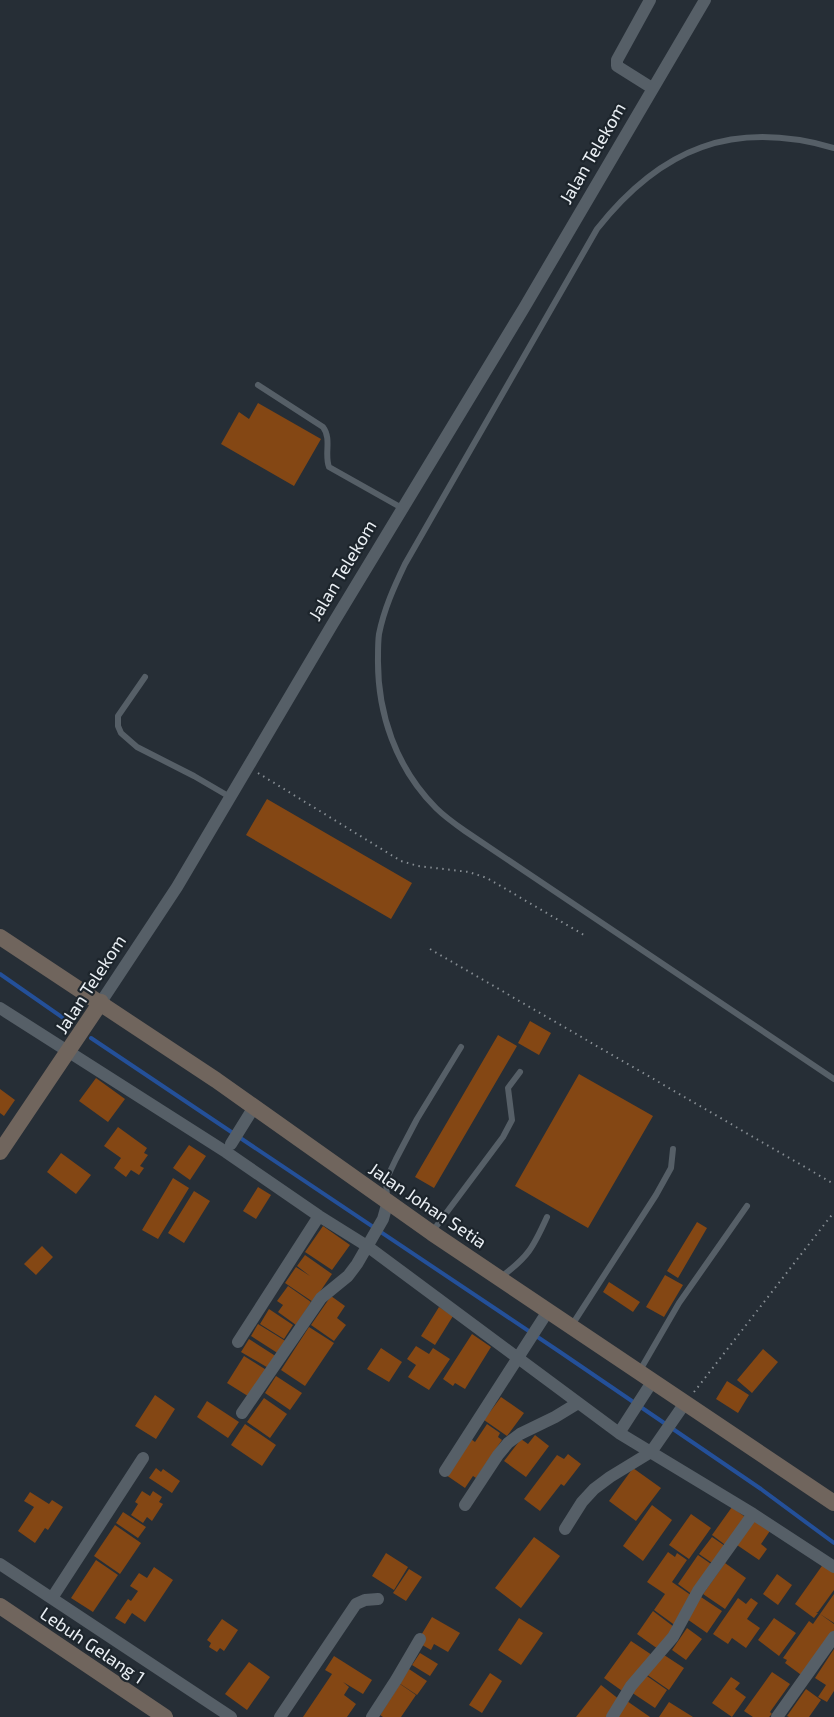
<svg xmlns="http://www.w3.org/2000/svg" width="834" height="1717" font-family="'Exo 2',sans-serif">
<rect width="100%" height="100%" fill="#262e36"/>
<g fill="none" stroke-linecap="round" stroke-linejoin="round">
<path stroke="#245099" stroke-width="4" d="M 0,974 L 69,1022
M 91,1038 L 560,1352 L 761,1489 L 834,1543"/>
</g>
<path fill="#844714" d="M 258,403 L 321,439 L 294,486 L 221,444 L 239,412 L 249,419 Z
M 267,799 L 412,883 L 391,919 L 246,835 Z
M 530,1021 L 551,1033 L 539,1055 L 518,1043 Z
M 498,1035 L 517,1046 L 434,1188 L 415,1177 Z
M 579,1074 L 653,1116 L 588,1228 L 515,1186 Z
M 96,1078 L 125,1099 L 108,1122 L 79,1101 Z
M 0,1089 L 15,1100 L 4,1116 L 0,1113 Z
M 118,1127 L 147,1148 L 144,1153 L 148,1155 L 140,1166 L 144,1168 L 139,1175 L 131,1170 L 126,1177 L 114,1168 L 121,1158 L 104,1146 Z
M 189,1145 L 206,1156 L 190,1180 L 173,1168 Z
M 61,1153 L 91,1175 L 76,1194 L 47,1172 Z
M 173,1178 L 189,1188 L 158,1239 L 142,1230 Z
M 258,1187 L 271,1195 L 256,1219 L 243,1211 Z
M 194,1191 L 210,1201 L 184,1243 L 168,1233 Z
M 697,1222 L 707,1228 L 678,1278 L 667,1271 Z
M 323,1226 L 350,1245 L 332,1270 L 305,1252 Z
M 42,1246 L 53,1257 L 36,1275 L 24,1264 Z
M 305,1255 L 332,1274 L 313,1302 L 285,1283 L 296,1267 L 310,1276 L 297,1266 Z
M 665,1275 L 683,1285 L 664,1317 L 646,1307 Z
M 609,1282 L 640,1302 L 633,1312 L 603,1292 Z
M 288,1286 L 311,1302 L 296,1325 L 278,1312 L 283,1305 L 277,1301 Z
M 331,1296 L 345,1306 L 337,1318 L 346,1325 L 334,1341 L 311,1325 Z
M 439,1307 L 453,1316 L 435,1345 L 421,1336 Z
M 269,1309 L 293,1325 L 284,1339 L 260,1324 Z
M 258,1324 L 287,1342 L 279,1354 L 251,1336 Z
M 309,1327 L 334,1343 L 305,1386 L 281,1370 Z
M 472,1334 L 491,1347 L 465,1389 L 455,1383 L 453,1386 L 443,1379 Z
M 249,1339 L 277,1357 L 270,1369 L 241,1352 Z
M 416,1346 L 429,1354 L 433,1348 L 450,1359 L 429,1390 L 408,1377 L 416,1365 L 407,1359 Z
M 381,1348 L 402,1362 L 389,1382 L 367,1369 Z
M 763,1349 L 778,1362 L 752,1393 L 737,1380 Z
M 244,1356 L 268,1371 L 251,1398 L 227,1383 Z
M 276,1376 L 302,1393 L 290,1410 L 265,1393 Z
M 727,1381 L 749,1395 L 738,1413 L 716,1399 Z
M 155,1395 L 175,1409 L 156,1439 L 135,1426 Z
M 501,1397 L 524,1413 L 507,1436 L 484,1420 Z
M 264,1398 L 287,1414 L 270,1438 L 247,1422 Z
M 207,1401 L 239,1422 L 228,1438 L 197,1417 Z
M 245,1424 L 276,1445 L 262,1466 L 231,1445 Z
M 487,1424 L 500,1433 L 498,1437 L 502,1440 L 476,1478 L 473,1476 L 465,1488 L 446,1475 L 471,1439 L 475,1442 Z
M 535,1435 L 549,1446 L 526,1477 L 504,1461 L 521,1439 L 528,1444 Z
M 568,1454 L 581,1464 L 564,1486 L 561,1484 L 540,1511 L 524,1499 L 557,1455 L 564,1459 Z
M 156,1468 L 161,1472 L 163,1469 L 180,1481 L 172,1493 L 149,1478 Z
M 633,1468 L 661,1488 L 636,1521 L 609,1501 Z
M 142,1491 L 150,1496 L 153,1491 L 162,1497 L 159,1502 L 163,1504 L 152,1521 L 147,1517 L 143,1523 L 131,1515 L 138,1504 L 135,1502 Z
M 30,1492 L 49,1504 L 52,1500 L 63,1507 L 48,1530 L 45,1528 L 35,1543 L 18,1531 L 34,1507 L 24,1501 Z
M 652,1505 L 672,1520 L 643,1561 L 623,1546 Z
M 732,1507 L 745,1517 L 728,1547 L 712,1535 Z
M 123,1512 L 146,1527 L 138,1538 L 116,1523 Z
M 691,1514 L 711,1528 L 689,1559 L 669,1545 Z
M 756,1517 L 772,1528 L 761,1544 L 767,1549 L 759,1560 L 737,1545 Z
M 115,1525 L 141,1543 L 120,1574 L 94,1556 Z
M 534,1537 L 560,1556 L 521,1608 L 495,1588 Z
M 712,1537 L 728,1548 L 715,1565 L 699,1554 Z
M 668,1552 L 675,1557 L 677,1553 L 687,1560 L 672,1582 L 695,1598 L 676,1626 L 654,1610 L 665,1594 L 647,1582 Z
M 386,1553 L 408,1567 L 394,1590 L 372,1576 Z
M 698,1555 L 714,1566 L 693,1595 L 678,1584 Z
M 96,1560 L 118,1575 L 93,1612 L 71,1598 Z
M 725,1563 L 746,1578 L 725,1609 L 703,1594 Z
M 824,1563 L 834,1570 L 834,1590 L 818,1612 L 816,1612 L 818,1613 L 814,1618 L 795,1604 Z
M 154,1567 L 173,1580 L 145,1622 L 132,1613 L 125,1624 L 115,1618 L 128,1599 L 131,1601 L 138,1591 L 130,1586 L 139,1573 L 147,1578 Z
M 409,1569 L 422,1577 L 406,1601 L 393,1593 Z
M 777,1574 L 792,1585 L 778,1605 L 763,1594 Z
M 834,1594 L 834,1623 L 820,1614 Z
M 701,1597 L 722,1611 L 707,1633 L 687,1619 Z
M 738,1598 L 746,1604 L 751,1598 L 758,1603 L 747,1619 L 760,1628 L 746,1648 L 732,1638 L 728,1644 L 713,1634 Z
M 653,1611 L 674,1627 L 658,1649 L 637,1634 Z
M 820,1614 L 834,1624 L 834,1635 L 804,1677 L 785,1663 L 787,1660 L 783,1658 L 809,1621 L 813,1624 Z
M 432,1617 L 460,1633 L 448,1652 L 434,1644 L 431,1650 L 417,1642 Z
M 519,1618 L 543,1633 L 521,1665 L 498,1650 Z
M 774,1618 L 796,1633 L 779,1656 L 758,1640 Z
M 222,1619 L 238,1630 L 224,1651 L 220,1648 L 217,1652 L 209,1647 L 211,1643 L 207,1640 Z
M 687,1628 L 702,1639 L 686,1660 L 672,1650 Z
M 631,1641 L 652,1655 L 625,1693 L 604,1678 Z
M 834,1649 L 834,1691 L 827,1702 L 818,1697 L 826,1685 L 815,1678 Z
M 420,1653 L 438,1664 L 430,1676 L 412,1665 Z
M 661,1653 L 684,1668 L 669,1690 L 646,1674 Z
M 334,1656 L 372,1680 L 363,1694 L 343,1682 L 349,1687 L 344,1695 L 356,1704 L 347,1717 L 303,1717 L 332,1674 L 325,1670 Z
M 249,1662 L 270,1677 L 247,1710 L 225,1694 Z
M 409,1669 L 427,1681 L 417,1695 L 399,1683 Z
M 772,1672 L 790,1684 L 770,1712 L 772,1714 L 769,1717 L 753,1717 L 744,1711 Z
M 490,1673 L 502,1681 L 482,1713 L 469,1705 Z
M 644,1674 L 667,1690 L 655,1708 L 631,1692 Z
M 731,1677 L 740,1683 L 735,1689 L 746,1697 L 732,1717 L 712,1703 Z
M 400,1684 L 416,1695 L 401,1717 L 383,1717 L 380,1715 Z
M 601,1685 L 620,1700 L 607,1717 L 576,1717 Z
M 806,1689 L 821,1700 L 809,1717 L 789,1717 L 787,1716 Z
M 627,1701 L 650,1717 L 617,1717 Z
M 669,1702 L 693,1717 L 659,1717 Z"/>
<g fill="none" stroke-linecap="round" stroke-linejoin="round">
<path stroke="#868d93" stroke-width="2" stroke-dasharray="1.5 4.5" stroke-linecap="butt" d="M 258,773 L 401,861 L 418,866 L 469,872 L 487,878 L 584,935
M 430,949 L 834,1184
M 694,1392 L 834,1212"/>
<path stroke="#565f67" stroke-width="6" d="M 834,148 C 733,119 661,148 597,229 L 405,564 C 394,587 384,609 379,634 C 378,641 378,649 378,657 C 377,713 396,768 436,808 C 445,817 455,824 465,831 L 834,1079
M 258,385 L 323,427 C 332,439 324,454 329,467 L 402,508
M 145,677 L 118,716 L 118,726 L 121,733 L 137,747 L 194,776 L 230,797
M 387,1198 L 386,1180 L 396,1159 L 417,1119 L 461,1047
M 432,1232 L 503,1137 L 512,1120 L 508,1088 L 520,1072
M 501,1277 C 528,1257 533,1248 547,1217
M 572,1325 L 656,1195 L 671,1168 L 673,1149
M 639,1372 L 679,1303 L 747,1206"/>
<path stroke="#565f67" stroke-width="12" d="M 650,0 L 617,60 L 617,66 L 652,88
M 101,1002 L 177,887 L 332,625 L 524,308 L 705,0
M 0,1008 L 226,1152 L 319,1216 L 367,1246 L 619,1433 L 753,1514 L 834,1567
M 231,1144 L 254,1107
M 238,1342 L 319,1216
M 242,1413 L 321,1298 L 348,1276 L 357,1264 L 383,1219 L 388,1201
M 619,1433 L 652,1382
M 445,1471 L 548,1311
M 465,1505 L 498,1455 L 508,1443 L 520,1434 L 555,1417 L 578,1403
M 565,1529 L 582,1502 L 594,1489 L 610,1477 L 651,1452 L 685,1403
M 0,1564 L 231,1717
M 52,1598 L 143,1458
M 280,1717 L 356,1604 L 365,1600 L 378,1599
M 372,1717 L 396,1680 L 420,1639
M 612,1717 L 631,1686 L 673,1637 L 698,1591 L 753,1514
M 777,1717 L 834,1637"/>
<path stroke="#70655d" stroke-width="16" d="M 0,937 L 216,1080 L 432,1233 L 834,1503
M 0,1152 L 101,1002
M 0,1606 L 165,1717"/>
</g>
<g text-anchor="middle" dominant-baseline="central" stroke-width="4.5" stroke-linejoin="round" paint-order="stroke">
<g font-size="18" fill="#eaeff4" stroke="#1d252c">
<text transform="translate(592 153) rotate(-60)">Jalan Telekom</text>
<text transform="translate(342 570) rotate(-59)">Jalan Telekom</text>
<text transform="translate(90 984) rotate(-57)">Jalan Telekom</text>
<text transform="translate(428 1205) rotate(34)">Jalan Johan Setia</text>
<text transform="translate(93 1645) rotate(34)">Lebuh Gelang 1</text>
</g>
</g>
</svg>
